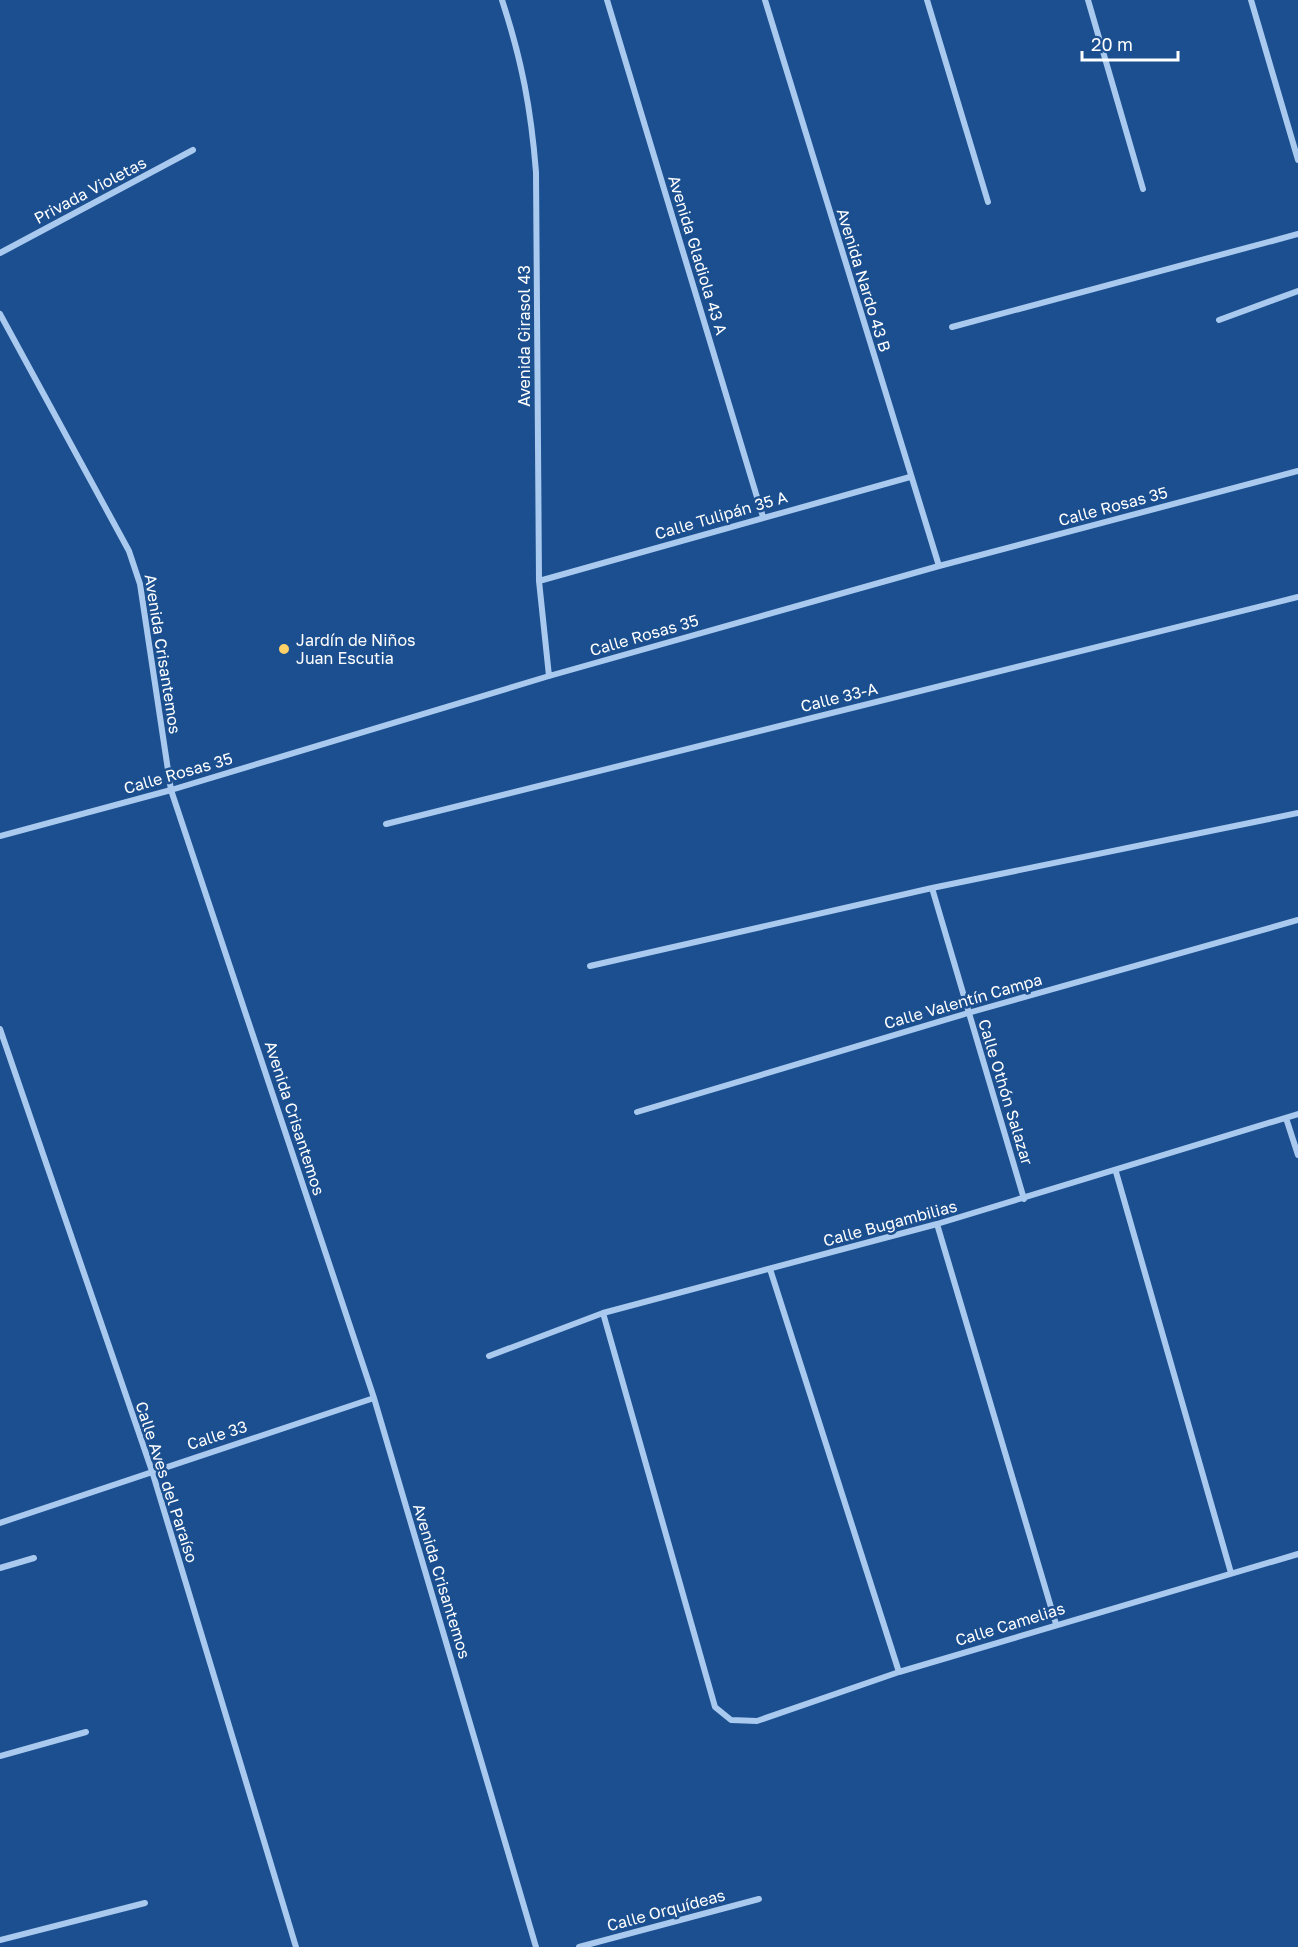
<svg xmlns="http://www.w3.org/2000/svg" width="1298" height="1947" font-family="'Golos Text',sans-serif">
<rect width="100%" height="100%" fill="#1b4f8f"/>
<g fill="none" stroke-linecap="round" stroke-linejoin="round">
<path stroke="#a9c9ee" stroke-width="6" d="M 502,0 C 522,61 531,109 536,172 L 539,581 L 549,676
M 607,0 L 763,517
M 765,0 L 939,566
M 927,0 L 988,202
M 1088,0 L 1143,189
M 1251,0 L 1298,160
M 0,253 L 193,150
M 0,314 L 129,551 L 140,584 L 171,790 L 374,1398 L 536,1947
M 1219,320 L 1298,291
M 952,327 L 1298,234
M 539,581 L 910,477
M 386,824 L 1298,597
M 0,836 L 171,790 L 549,676 L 939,566 L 1298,471
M 932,888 L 1024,1199
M 590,966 L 932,888 L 1298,813
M 0,1029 L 152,1471 L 296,1947
M 637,1112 L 968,1013 L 1298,920
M 1286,1118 L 1298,1155
M 1116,1172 L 1231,1573
M 937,1224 L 1056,1624
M 770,1269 L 899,1672
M 603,1313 L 715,1707 L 731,1720 L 757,1721 L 899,1672 L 1298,1554
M 489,1356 L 603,1313 L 937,1224 L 1298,1114
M 0,1523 L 374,1398
M 0,1568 L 34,1558
M 0,1756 L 86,1732
M 0,1940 L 145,1903
M 579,1947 L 759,1899"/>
</g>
<circle fill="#ffd166" stroke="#1b4f8f" stroke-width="2" cx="284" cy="649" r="6"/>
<g text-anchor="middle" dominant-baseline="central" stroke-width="5" stroke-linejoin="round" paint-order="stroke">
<g font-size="16" fill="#fff" stroke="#1b4f8f">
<text transform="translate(90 190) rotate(-28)">Privada Violetas</text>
<text transform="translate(698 255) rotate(73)">Avenida Gladiola 43 A</text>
<text transform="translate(864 280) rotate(73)">Avenida Nardo 43 B</text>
<text transform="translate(524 336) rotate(-90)">Avenida Girasol 43</text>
<text transform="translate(1113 506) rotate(-15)">Calle Rosas 35</text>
<text transform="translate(721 515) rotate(-16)">Calle Tulipán 35 A</text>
<text transform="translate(644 635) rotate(-16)">Calle Rosas 35</text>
<text transform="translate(163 654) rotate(81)">Avenida Crisantemos</text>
<text transform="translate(839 697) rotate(-14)">Calle 33-A</text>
<text transform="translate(178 773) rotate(-16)">Calle Rosas 35</text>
<text transform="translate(963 1001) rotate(-16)">Calle Valentín Campa</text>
<text transform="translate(1006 1092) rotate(73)">Calle Othón Salazar</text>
<text transform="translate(295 1118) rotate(72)">Avenida Crisantemos</text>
<text transform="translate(890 1223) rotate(-15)">Calle Bugambilias</text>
<text transform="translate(217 1435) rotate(-18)">Calle 33</text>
<text transform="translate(167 1482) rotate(72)">Calle Aves del Paraíso</text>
<text transform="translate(442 1581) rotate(73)">Avenida Crisantemos</text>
<text transform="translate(1010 1624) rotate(-17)">Calle Camelias</text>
<text transform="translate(666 1910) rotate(-15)">Calle Orquídeas</text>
</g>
<g font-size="16" fill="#fff" stroke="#1b4f8f" text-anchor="start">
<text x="296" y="640">Jardín de Niños<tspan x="296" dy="18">Juan Escutia</tspan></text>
</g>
</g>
<path d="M1082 51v9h96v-9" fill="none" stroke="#ffffff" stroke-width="3"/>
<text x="1091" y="51" font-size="18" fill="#ffffff" stroke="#1b4f8f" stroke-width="4.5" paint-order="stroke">20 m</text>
</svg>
